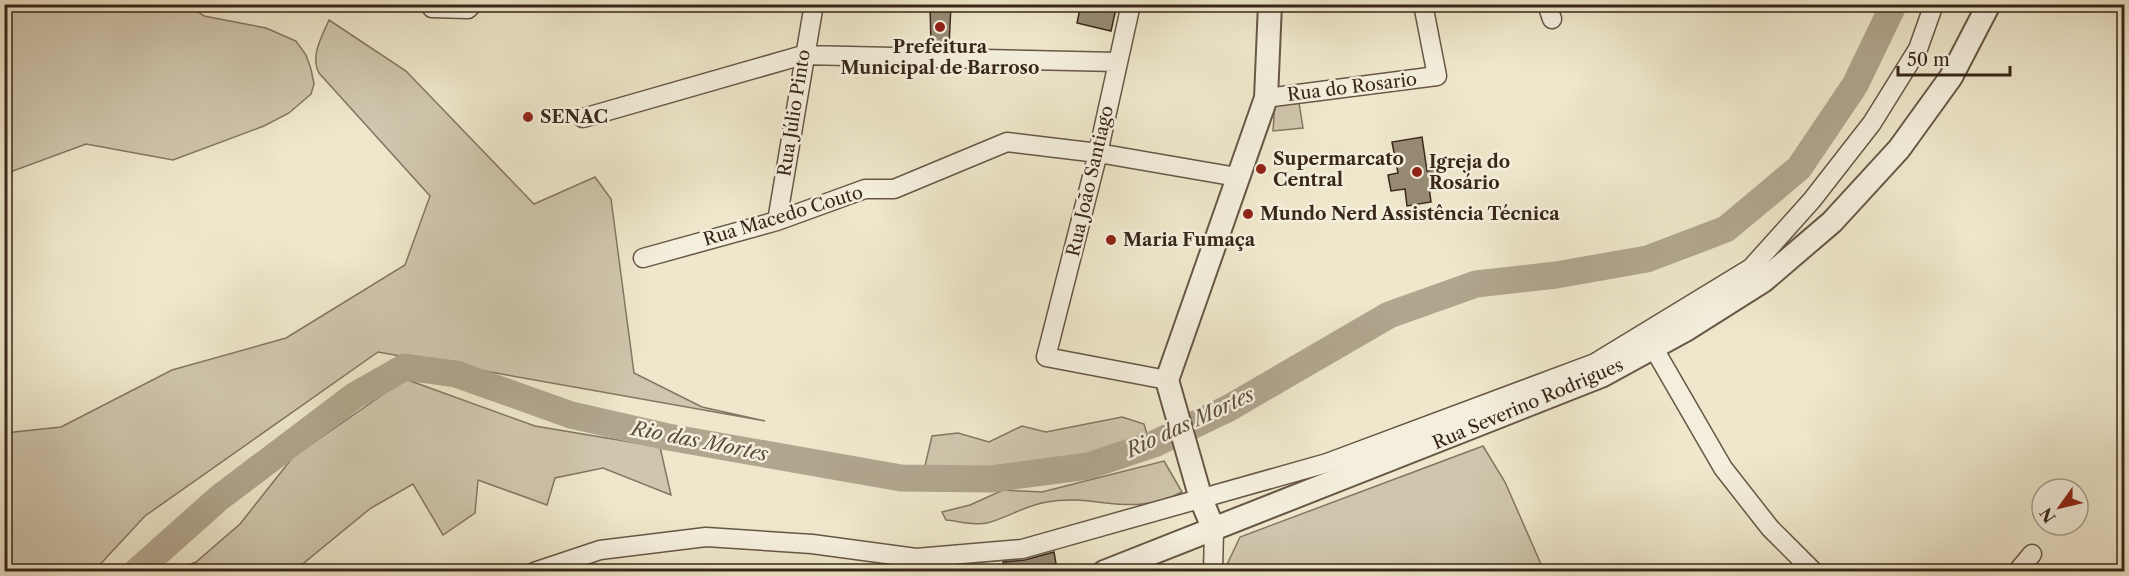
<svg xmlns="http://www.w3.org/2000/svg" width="2129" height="576" font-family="'Libre Caslon Text',serif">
<rect width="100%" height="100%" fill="#eee7cb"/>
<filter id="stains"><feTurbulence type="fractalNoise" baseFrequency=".00333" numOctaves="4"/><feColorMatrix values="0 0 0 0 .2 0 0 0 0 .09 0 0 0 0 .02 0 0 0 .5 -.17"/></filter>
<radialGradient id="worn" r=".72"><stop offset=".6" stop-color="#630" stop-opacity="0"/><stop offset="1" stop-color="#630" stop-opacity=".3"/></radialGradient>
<path fill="#cfc6ad" stroke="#847662" stroke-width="1.5" d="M 4,5 L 189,5 L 204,16 L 266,28 L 296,41 L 306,55 L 311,69 L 314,84 L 311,94 L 289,113 L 264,126 L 173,160 L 86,144 L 5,174 Z
M 329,20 L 406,71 L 534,204 L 595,177 L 611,199 L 634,373 L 702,407 L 765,421 L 378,352 L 145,516 L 94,571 L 5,571 L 5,433 L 61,427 L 172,370 L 286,338 L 405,265 L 430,196 L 319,73 C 310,56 322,36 329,20 Z
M 1275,102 L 1299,103 L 1303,128 L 1273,131 Z
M 405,379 L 535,426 L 660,447 L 671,495 L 603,468 L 555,478 L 547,505 L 478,480 L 475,513 L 443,535 L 413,484 L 371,508 L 294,571 L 172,571 L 196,562 L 240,524 L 293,457 Z
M 1122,417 L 1144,424 L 1148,437 L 1083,457 L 965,471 L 924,470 L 932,436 L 958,433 L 989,442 L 1022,426 L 1046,432 Z
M 1483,446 L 1505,482 L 1544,571 L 1304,572 L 1297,569 L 1298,571 L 1224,571 L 1240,537 Z
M 1164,461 L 1182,492 C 1131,519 1097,493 1047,502 C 1026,505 1007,518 987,523 C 975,526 958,521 946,520 L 942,512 L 970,505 L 1003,490 L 1042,492 Z"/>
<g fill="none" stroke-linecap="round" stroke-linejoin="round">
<path stroke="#b0a68e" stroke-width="27" d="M 136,572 L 219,498 L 354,396 L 405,367 L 456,374 L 571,415 L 668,437 L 901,478 L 991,479 L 1088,466 L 1154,444 L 1229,408 L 1389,315 L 1476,284 L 1556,275 L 1647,259 L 1726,229 L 1799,168 L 1855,85 L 1894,4"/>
</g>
<path fill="#978b75" stroke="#382718" stroke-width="1.5" d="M 930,4 L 951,4 L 949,47 L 931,46 Z
M 1081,4 L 1117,4 L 1111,31 L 1077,23 Z
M 1422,137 L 1427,171 L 1436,170 L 1438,185 L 1429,187 L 1431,202 L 1407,206 L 1405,189 L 1391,191 L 1388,175 L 1398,173 L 1392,142 Z
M 1054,552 L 1056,564 L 1005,572 L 1003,562 L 1025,560 Z"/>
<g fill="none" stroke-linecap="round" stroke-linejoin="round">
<defs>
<path id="minor" d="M 433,4 L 432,8 L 468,9 L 473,4
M 1131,4 L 1098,153 L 1046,357 L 1167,380
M 1547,4 L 1552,19
M 1266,98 L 1437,76 L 1423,4
M 583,118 L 803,55 L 1117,62
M 777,221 L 814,4
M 643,258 L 777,221 L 865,189 L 894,189 L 1007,142 L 1098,153 L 1237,177
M 1653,347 L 1723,468 L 1770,528 L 1814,572
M 534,572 L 600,550 L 706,537 L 812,544 L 916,558 L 1022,549 L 1327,463 L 1595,363 L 1751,268 L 1812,200 L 1872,123 L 1918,49 L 1934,4
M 1213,572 L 1214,530
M 2017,572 L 2032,554"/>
<path id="tertiary" d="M 1214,530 L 1201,499 L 1167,380 L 1266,98 L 1270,4
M 1104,572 L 1601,376 L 1687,329 L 1763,281 L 1832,222 L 1899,149 L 1951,77 L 1989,4"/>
</defs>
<use href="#minor" stroke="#665745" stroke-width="21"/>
<use href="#tertiary" stroke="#665745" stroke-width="26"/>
<use href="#minor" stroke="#f4efdd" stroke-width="18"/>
<use href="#tertiary" stroke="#f4efdd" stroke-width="22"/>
</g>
<g fill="#8f2418" stroke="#f4efdd" stroke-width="2">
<circle cx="940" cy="27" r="6"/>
<circle cx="528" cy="117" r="6"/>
<circle cx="1261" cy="169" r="6"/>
<circle cx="1417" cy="172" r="6"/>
<circle cx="1248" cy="214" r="6"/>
<circle cx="1111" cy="240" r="6"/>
</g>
<g text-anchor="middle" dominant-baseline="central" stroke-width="5" stroke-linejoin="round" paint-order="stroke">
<g font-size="18" font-weight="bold" fill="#382718" stroke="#f4efdd" text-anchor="start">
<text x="940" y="47" text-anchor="middle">Prefeitura<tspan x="940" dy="21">Municipal de Barroso</tspan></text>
<text x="540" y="117">SENAC</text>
<text x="1273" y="159">Supermarcato<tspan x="1273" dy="21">Central</tspan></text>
<text x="1429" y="162">Igreja do<tspan x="1429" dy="21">Rosário</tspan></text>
<text x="1260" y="214">Mundo Nerd Assistência Técnica</text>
<text x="1123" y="240">Maria Fumaça</text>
</g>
<g font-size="18" fill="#382718" stroke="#f4efdd">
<text transform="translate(1352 87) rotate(-7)">Rua do Rosario</text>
<text transform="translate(794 113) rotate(-81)">Rua Júlio Pinto</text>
<text transform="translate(1090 181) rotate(-77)">Rua João Santiago</text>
<text transform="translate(783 216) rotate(-17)">Rua Macedo Couto</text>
<text transform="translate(1528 404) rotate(-23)">Rua Severino Rodrigues</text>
</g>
<g font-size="20" font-style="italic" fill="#5c4d3b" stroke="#f4efdd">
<text transform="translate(1190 422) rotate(-25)">Rio das Mortes</text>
<text transform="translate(700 441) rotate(11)">Rio das Mortes</text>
</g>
</g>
<rect width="2129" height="576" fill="none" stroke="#eee7cb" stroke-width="24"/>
<rect x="6" y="6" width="2117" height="564" fill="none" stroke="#382718" stroke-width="3"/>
<rect x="12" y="12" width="2105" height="552" fill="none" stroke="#382718" stroke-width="1.5"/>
<g transform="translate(2060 507) rotate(236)"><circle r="28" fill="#f4efdd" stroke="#a99f8e" stroke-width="1.5"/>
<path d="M0-4.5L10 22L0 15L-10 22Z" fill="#8f2418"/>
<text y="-9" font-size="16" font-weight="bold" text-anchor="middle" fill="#382718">N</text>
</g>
<path d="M1898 66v9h112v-9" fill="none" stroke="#382718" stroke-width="3"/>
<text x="1907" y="66" font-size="18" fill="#382718" stroke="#f4efdd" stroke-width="4.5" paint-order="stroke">50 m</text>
<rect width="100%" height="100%" filter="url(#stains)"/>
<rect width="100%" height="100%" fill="url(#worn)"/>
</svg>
